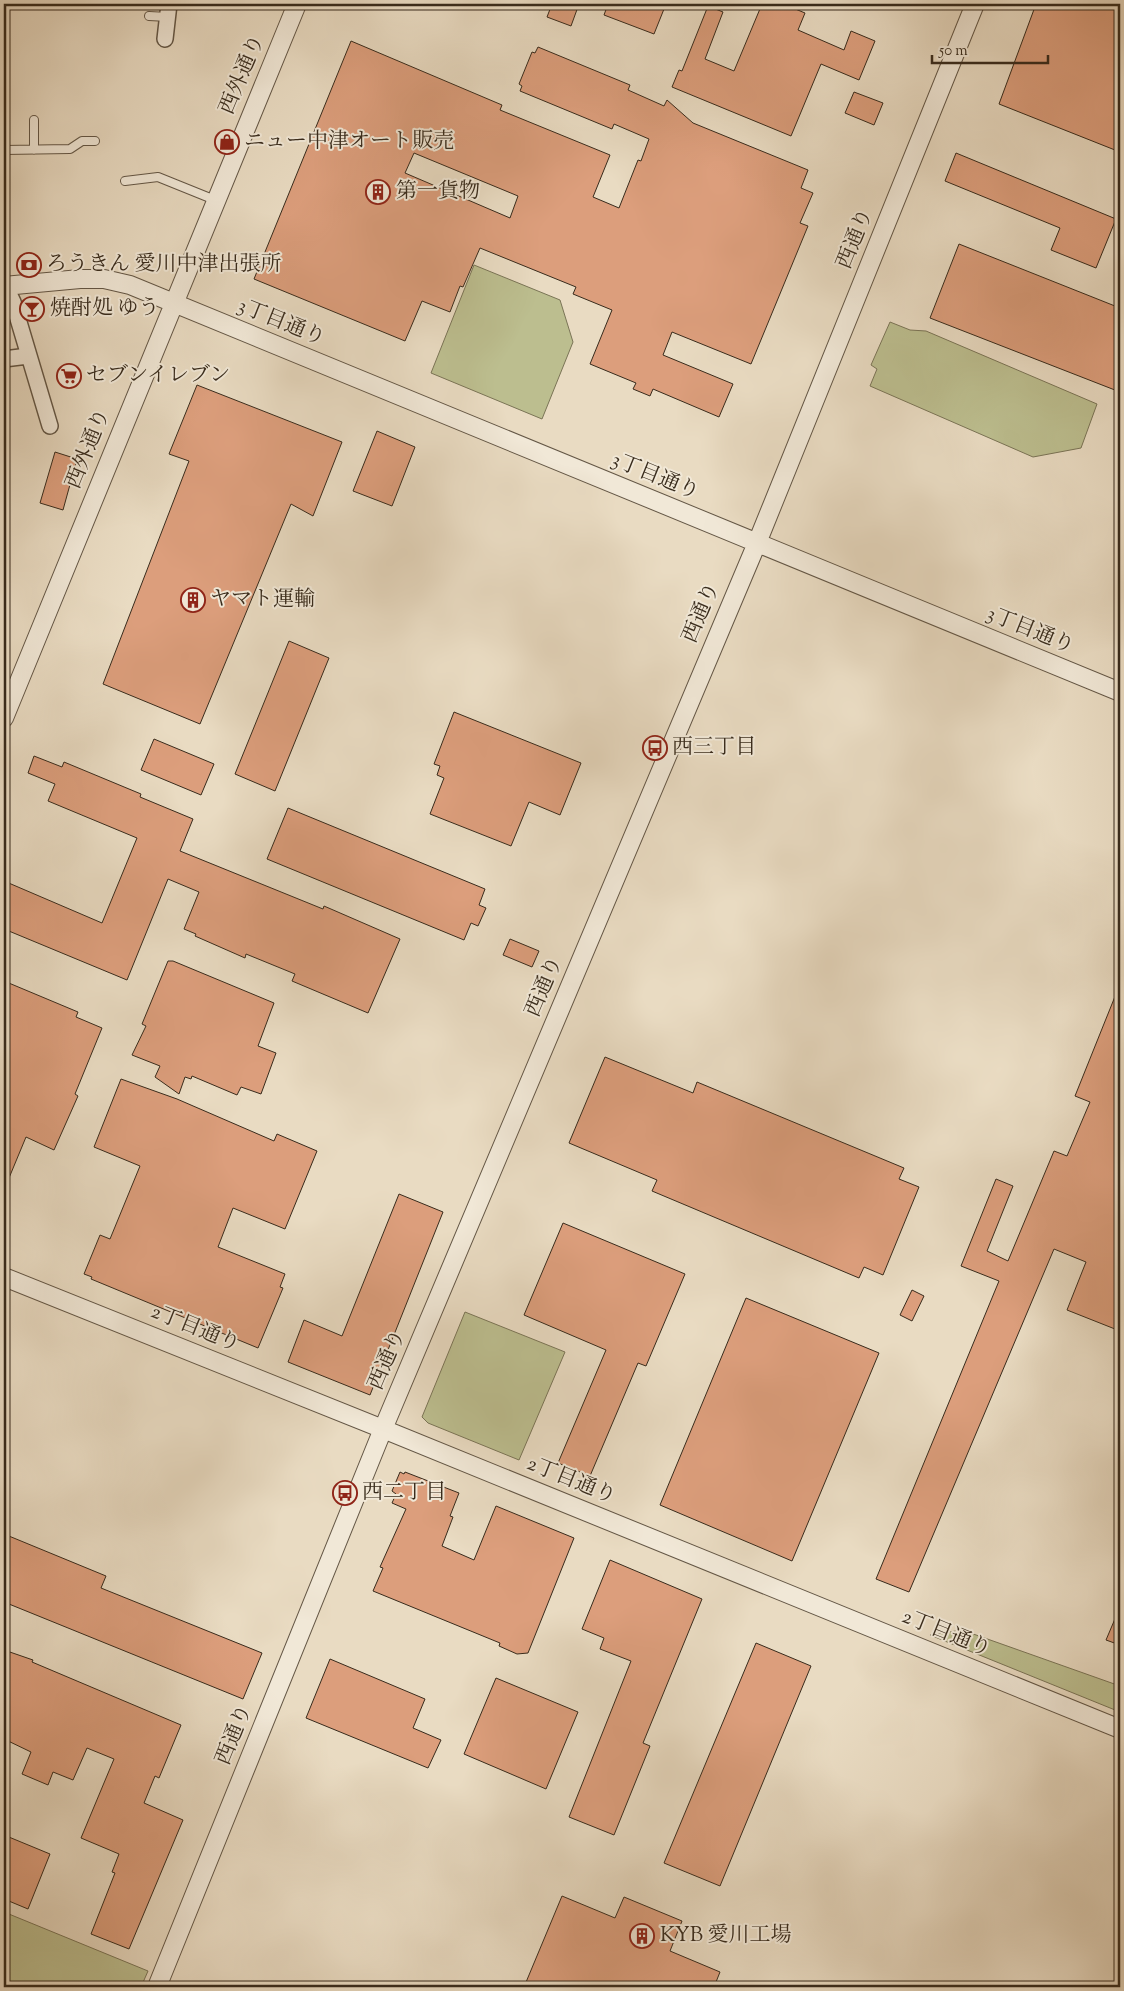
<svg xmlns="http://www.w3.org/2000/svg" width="1124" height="1991" font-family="'Sorts Mill Goudy','Noto Serif JP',serif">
<rect width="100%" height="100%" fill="#e9dbc2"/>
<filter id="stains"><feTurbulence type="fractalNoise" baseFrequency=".004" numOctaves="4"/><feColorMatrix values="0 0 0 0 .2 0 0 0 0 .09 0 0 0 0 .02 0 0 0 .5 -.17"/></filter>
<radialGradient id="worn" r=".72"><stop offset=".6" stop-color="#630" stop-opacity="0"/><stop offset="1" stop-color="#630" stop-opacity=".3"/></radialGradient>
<path fill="#bcbe8f" stroke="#7a7456" d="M 474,265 L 560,300 L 573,342 L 542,419 L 431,373 Z
M 890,322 L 910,330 L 926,331 L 1097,404 L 1081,448 L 1033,457 L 870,386 L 877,369 L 871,365 Z
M 465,1312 L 565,1352 L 519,1460 L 428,1423 L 422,1417 Z
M 962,1630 L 1120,1686 L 1120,1712 L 930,1635 Z
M 4,1912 L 148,1971 L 141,1987 L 4,1987 Z"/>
<path fill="#dc9e7c" stroke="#382b1c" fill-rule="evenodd" d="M 552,4 L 579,4 L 571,26 L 547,17 Z
M 608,4 L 666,4 L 654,34 L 604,15 Z
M 762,4 L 794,4 L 793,8 L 805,13 L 798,30 L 844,50 L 851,31 L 875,41 L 859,80 L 821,64 L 791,136 L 672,87 L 679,70 L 682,71 L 708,6 L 723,12 L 705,59 L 734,71 Z
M 1036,4 L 1120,4 L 1120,152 L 999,104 Z
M 351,41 L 502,105 L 500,110 L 610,155 L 593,197 L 619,208 L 638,160 L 641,161 L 649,139 L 614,124 L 612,129 L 520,91 L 522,86 L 519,84 L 532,52 L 535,53 L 538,47 L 630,85 L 628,90 L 664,106 L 667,100 L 693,123 L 808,170 L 801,188 L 813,193 L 800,223 L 808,226 L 751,364 L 672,332 L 663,355 L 733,384 L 719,417 L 653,389 L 650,396 L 633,389 L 636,383 L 590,364 L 612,310 L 573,294 L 576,287 L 480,248 L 463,287 L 460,286 L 450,312 L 422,301 L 405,341 L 254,279 ZM 414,153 L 518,196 L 510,218 L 405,173 Z
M 854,92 L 883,103 L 874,125 L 845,113 Z
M 956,153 L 1116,219 L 1096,268 L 1051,250 L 1060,228 L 945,181 Z
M 959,244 L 1120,308 L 1120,392 L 930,318 Z
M 197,385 L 342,442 L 313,516 L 291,504 L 200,724 L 103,684 L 189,461 L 169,454 Z
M 377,431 L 415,447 L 392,506 L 353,491 Z
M 55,452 L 77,459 L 63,510 L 40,503 Z
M 289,641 L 329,658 L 275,791 L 235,774 Z
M 454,712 L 581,763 L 560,815 L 529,802 L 511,846 L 430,814 L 444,778 L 437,775 L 440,766 L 434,764 Z
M 154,739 L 214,764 L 201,795 L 141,770 Z
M 34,756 L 62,767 L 64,762 L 141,794 L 140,797 L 193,819 L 180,851 L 323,909 L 324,906 L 400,939 L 368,1013 L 292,981 L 295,974 L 246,954 L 245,958 L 195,936 L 196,934 L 184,929 L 199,892 L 168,879 L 127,980 L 4,929 L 4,881 L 102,923 L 137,838 L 48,801 L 55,784 L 28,773 Z
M 288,808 L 485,889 L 479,905 L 486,908 L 478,926 L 471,923 L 464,940 L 267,859 Z
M 510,939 L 539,951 L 532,967 L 503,955 Z
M 168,961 L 173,961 L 274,1003 L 258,1046 L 276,1053 L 261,1094 L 241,1087 L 237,1095 L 192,1076 L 191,1079 L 185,1077 L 179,1094 L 155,1077 L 160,1066 L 132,1055 L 146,1026 L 142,1024 Z
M 4,981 L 78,1012 L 76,1017 L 102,1028 L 75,1094 L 78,1096 L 54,1150 L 26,1137 L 4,1190 Z
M 1120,984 L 1120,1331 L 1067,1310 L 1086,1262 L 1054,1249 L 909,1592 L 876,1579 L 999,1281 L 961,1266 L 996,1179 L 1013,1186 L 987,1251 L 1008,1261 L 1054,1151 L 1067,1156 L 1090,1102 L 1075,1096 Z
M 605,1057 L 693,1093 L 697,1082 L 904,1168 L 899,1179 L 919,1187 L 883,1275 L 864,1267 L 859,1278 L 652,1191 L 657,1180 L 569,1143 Z
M 121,1079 L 177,1099 L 274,1141 L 277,1134 L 317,1151 L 285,1229 L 233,1208 L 218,1247 L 285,1274 L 280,1287 L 283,1288 L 258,1348 L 91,1279 L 92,1277 L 84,1274 L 100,1235 L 110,1239 L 140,1166 L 94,1147 Z
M 399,1194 L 443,1212 L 370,1395 L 288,1362 L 304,1320 L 342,1336 Z
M 563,1223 L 685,1274 L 646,1366 L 638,1363 L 590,1476 L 558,1463 L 606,1350 L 524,1315 Z
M 912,1290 L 924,1296 L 912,1321 L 900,1315 Z
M 746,1298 L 879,1353 L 792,1561 L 660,1505 Z
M 400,1472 L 404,1474 L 405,1472 L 459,1493 L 450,1516 L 453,1517 L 442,1546 L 474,1560 L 496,1506 L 574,1538 L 528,1653 L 517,1654 L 499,1646 L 500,1643 L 373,1591 L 383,1568 L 380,1567 L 406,1509 L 392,1503 L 396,1494 L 392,1491 Z
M 4,1534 L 106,1576 L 101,1588 L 262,1653 L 243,1699 L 4,1602 Z
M 610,1560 L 702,1599 L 643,1743 L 650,1746 L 614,1835 L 569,1817 L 631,1661 L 600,1649 L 604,1638 L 582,1629 Z
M 1120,1607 L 1120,1645 L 1106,1640 Z
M 756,1643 L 811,1666 L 720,1886 L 664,1863 Z
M 4,1650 L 33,1660 L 32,1662 L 181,1725 L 159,1778 L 155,1776 L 144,1803 L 183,1820 L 129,1949 L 91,1934 L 115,1873 L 112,1872 L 119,1854 L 81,1838 L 114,1759 L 87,1748 L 73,1780 L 53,1772 L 48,1785 L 22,1774 L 31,1752 L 4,1739 Z
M 330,1659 L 425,1699 L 413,1728 L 441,1740 L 428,1768 L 306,1718 Z
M 496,1678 L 578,1712 L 546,1789 L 464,1754 Z
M 4,1835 L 50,1854 L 28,1909 L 4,1899 Z
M 562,1896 L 615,1918 L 624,1897 L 682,1921 L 670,1951 L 720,1972 L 714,1987 L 524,1987 Z"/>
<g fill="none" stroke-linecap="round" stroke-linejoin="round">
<defs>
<path id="service" d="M 149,16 L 168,17
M 34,120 L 34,150
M 4,150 L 70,149 L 82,141 L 95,141
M 125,181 L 158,177 L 215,200"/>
<path id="minor" d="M 165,39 L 169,4
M 4,283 L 13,302 L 50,426
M 4,359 L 28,356"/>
<path id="tertiary" d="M 4,286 L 80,279 L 104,279 L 130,285 L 1120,692
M 4,718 L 297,4
M 4,1277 L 383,1429 L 1120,1729
M 157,1987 L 383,1429 L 757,543 L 975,4"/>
</defs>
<use href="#service" stroke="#645746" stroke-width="10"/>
<use href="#minor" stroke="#645746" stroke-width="18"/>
<use href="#tertiary" stroke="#645746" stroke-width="20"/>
<use href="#service" stroke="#f1e8d7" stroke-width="8"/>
<use href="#minor" stroke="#f1e8d7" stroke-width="15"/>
<use href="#tertiary" stroke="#f1e8d7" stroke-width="18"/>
</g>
<defs>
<symbol id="shop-ring" viewBox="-11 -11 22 22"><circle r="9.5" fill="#f1e8d7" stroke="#8f2418" stroke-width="1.5"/><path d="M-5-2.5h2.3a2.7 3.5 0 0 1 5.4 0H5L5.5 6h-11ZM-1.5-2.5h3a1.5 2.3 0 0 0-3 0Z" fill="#8f2418"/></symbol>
<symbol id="building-ring" viewBox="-11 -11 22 22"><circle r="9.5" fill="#f1e8d7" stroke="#8f2418" stroke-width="1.5"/><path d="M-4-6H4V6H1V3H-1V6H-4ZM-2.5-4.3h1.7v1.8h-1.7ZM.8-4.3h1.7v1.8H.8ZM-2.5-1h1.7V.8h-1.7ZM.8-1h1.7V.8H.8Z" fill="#8f2418"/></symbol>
<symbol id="bank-ring" viewBox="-11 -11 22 22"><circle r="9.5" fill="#f1e8d7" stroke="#8f2418" stroke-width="1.5"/><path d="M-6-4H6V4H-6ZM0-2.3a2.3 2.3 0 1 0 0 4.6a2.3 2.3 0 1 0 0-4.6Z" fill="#8f2418"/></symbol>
<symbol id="bar-ring" viewBox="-11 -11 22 22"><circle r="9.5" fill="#f1e8d7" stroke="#8f2418" stroke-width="1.5"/><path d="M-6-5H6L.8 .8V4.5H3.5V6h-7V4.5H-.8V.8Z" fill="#8f2418"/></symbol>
<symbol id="supermarket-ring" viewBox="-11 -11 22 22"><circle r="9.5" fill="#f1e8d7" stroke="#8f2418" stroke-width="1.5"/><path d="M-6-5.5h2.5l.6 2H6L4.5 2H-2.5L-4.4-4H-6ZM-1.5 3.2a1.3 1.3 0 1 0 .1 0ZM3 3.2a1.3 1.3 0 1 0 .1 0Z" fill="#8f2418"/></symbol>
<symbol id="bus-ring" viewBox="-11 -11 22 22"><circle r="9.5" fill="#f1e8d7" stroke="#8f2418" stroke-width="1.5"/><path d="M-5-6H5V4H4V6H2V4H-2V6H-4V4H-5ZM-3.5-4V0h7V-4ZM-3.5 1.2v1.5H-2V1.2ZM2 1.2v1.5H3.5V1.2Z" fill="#8f2418"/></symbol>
</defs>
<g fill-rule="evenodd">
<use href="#shop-ring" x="213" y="128" width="28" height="28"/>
<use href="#building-ring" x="364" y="178" width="28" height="28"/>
<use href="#bank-ring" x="15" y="251" width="28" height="28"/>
<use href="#bar-ring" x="18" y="295" width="28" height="28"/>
<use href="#supermarket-ring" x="55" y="362" width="28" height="28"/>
<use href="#building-ring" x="179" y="586" width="28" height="28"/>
<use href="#bus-ring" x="641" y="734" width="28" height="28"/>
<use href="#bus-ring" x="331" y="1479" width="28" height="28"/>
<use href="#building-ring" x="628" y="1922" width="28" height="28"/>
</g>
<g text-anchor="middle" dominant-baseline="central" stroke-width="4" stroke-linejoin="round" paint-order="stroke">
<g font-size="21" fill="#382b1c" stroke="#f1e8d7">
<text transform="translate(243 75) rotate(-67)">西外通り</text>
<text transform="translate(856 239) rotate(-68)">西通り</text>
<text transform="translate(281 323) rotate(22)">3丁目通り</text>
<text transform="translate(89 449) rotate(-68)">西外通り</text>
<text transform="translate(655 477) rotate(22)">3丁目通り</text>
<text transform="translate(702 613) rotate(-67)">西通り</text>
<text transform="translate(1030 631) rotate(22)">3丁目通り</text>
<text transform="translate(545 987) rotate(-67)">西通り</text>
<text transform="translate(195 1329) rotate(22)">2丁目通り</text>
<text transform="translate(388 1360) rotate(-67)">西通り</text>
<text transform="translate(571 1481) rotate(22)">2丁目通り</text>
<text transform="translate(946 1634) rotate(22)">2丁目通り</text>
<text transform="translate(235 1735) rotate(-68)">西通り</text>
</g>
<g font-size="21" fill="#382b1c" stroke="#f1e8d7" text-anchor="start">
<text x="244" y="142">ニュー中津オート販売</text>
<text x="396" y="192">第一貨物</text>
<text x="46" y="265">ろうきん 愛川中津出張所</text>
<text x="50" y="309">焼酎処 ゆう</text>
<text x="86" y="376">セブンイレブン</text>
<text x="210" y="600">ヤマト運輸</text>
<text x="672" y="748">西三丁目</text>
<text x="362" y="1493">西二丁目</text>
<text x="660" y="1936">KYB 愛川工場</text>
</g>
</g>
<rect width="1124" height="1991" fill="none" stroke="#e9dbc2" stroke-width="20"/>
<rect x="5" y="5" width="1114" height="1981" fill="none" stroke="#382b1c" stroke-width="2.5"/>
<rect x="10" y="10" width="1104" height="1971" fill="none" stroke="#382b1c"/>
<path d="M932 55v8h116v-8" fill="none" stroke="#382b1c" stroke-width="2.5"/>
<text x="939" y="55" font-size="15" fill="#382b1c" stroke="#f1e8d7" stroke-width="4" paint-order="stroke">50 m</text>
<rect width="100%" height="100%" filter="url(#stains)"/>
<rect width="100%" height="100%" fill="url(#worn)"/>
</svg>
